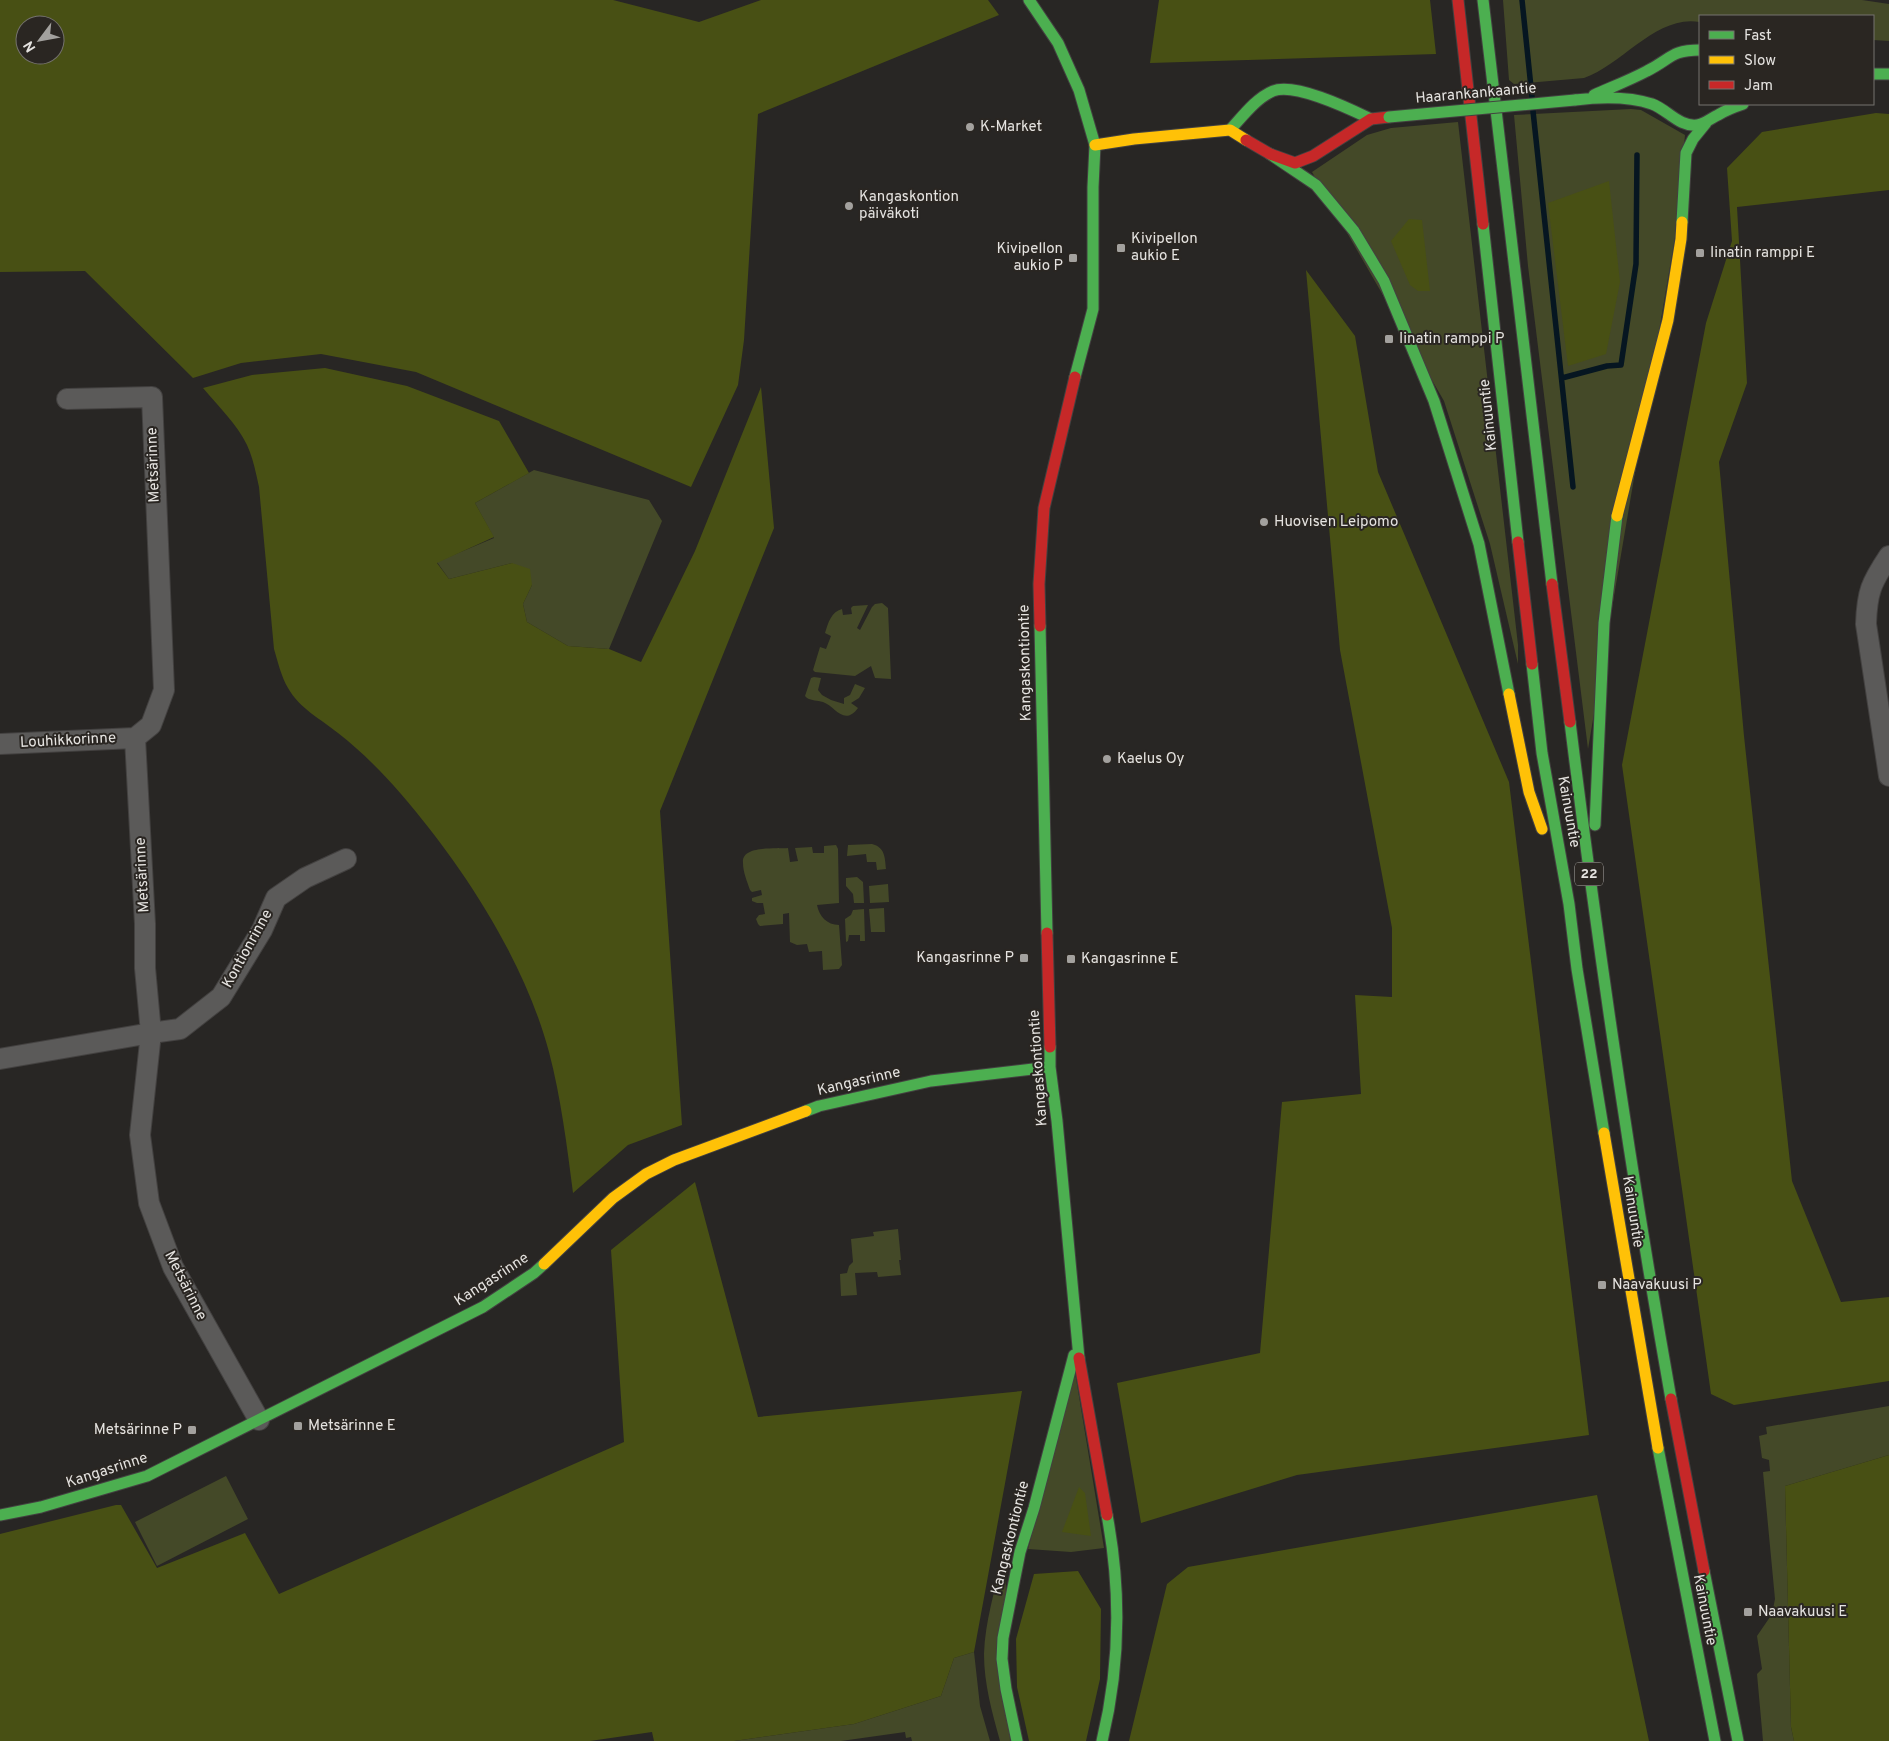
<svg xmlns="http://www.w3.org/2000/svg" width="1889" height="1741" font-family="Overpass,sans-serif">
<rect width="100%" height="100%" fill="#282624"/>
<path fill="#444928" d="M 1503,0 L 1862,0 L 1889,4 L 1889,41 L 1873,40 L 1873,16 L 1700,16 L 1700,22 C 1657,14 1623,64 1584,78 L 1514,84 L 1509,80 Z
M 1631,109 L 1641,110 L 1685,135 L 1675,237 L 1588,749 L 1528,266 L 1514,115 Z
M 1458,122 L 1518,645 L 1518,664 L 1490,544 L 1444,401 L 1312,172 L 1367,135 L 1391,128 Z
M 534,470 L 649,500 L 662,521 L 609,649 L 568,646 L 527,622 L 523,604 L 532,585 L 512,563 L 449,579 L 437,562 L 494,538 L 475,503 Z
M 882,603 L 888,608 L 891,679 L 875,678 L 871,666 L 855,676 L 815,672 L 813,670 L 820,647 L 826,649 L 831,636 L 825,633 C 828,623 831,612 842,609 L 843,615 L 852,614 L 851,608 L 853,606 L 868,605 L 857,628 L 860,630 L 872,607 L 875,604 Z
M 814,677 L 821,678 L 818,690 L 822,695 L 831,700 L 844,704 L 844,698 L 850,695 L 855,684 L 865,688 L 859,698 L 851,703 L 858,708 C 844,727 835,706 823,702 C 817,700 812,701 807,698 L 805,696 L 811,678 Z
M 872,844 C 885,847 885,858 886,869 L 877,870 L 876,862 L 867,862 L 866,854 L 847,856 L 848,845 Z
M 836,845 L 838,849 L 839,903 L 817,905 C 819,916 827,925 839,925 L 842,965 L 839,969 L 823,970 L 822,951 L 809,952 L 807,944 L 797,945 L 790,942 L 789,913 L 783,914 L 783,924 L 760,926 L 758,924 L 756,919 L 759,915 L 765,914 L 763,903 L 757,903 L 752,901 L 752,898 L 762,895 L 761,890 L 752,892 L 750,890 C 747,881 743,872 743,863 C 741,845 776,849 788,848 L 790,862 L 798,861 L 795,848 L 812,847 L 813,853 L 824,853 L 824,846 Z
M 857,877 L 863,882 L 864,903 L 854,903 L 853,894 L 846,886 L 846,878 Z
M 888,884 L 889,902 L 870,903 L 869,886 Z
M 884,908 L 885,932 L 871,932 L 869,909 Z
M 864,909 L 865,941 L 860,941 L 860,935 L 849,935 L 848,941 L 846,942 L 845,919 L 851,915 L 853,910 Z
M 898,1229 L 901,1260 L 899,1260 L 901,1275 L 878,1277 L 877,1272 L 855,1273 L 857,1295 L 841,1296 L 840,1274 L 847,1273 L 849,1266 L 853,1262 L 851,1239 L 874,1236 L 873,1232 Z
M 1075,1372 L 1104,1548 L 1071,1552 L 1028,1549 Z
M 1889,1406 L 1889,1455 L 1785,1486 L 1791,1727 L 1794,1741 L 1763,1741 L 1757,1674 L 1762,1669 L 1757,1636 L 1772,1614 L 1775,1599 L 1763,1472 L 1770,1471 L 1769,1460 L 1762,1458 L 1759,1436 L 1767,1434 L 1766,1427 Z
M 226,1476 L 248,1519 L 157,1566 L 135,1522 Z
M 1005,1557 L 1010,1741 L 1000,1741 C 992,1712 984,1684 984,1654 C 985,1622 995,1590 1002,1559 Z
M 974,1652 L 980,1706 L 990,1741 L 912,1741 L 911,1737 L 906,1738 L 905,1732 L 841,1741 L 734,1741 L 854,1724 L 941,1696 L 954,1658 Z"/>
<path fill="#485014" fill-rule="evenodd" d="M 0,0 L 613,0 L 699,22 L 761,0 L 988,0 L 999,15 L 758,114 L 744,340 L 738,385 L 691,487 L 416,372 L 321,354 L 241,363 L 193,378 L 85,271 L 0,272 ZM 25,25 L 55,25 L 55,55 L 25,55 Z
M 1159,0 L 1430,0 L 1436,54 L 1150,63 Z
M 1876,113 L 1889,114 L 1889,190 L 1737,207 L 1747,383 L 1719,462 L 1744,736 L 1792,1181 L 1841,1302 L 1889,1297 L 1889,1381 L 1734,1405 L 1711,1394 L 1622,765 L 1706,323 L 1732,241 L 1727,168 L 1762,132 Z
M 1609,181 L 1620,282 L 1606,354 L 1568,366 L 1548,203 Z
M 1409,219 L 1422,220 L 1430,291 L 1418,291 L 1410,285 L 1391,241 Z
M 1306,270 L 1355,336 L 1378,472 L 1509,782 L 1589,1435 L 1297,1475 L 1141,1523 L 1117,1383 L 1260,1353 L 1282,1102 L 1361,1094 L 1355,995 L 1392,997 L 1392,928 L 1340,650 Z
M 325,368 L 407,386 L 499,421 L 529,473 L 475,503 L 494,537 L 437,563 L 449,579 L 512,563 L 530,569 L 532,585 L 523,604 L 527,622 L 568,646 L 609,649 L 641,662 L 695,551 L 761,387 L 774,528 L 660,811 L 682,1125 L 628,1145 L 573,1193 C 567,1146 561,1098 549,1052 C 524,959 463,866 401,794 C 382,772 361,751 338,733 C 321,719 300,709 288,688 C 281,676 278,662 274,649 L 259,487 C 256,473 253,458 247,445 C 237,424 218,406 203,388 L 252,375 Z
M 695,1182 L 758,1417 L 1022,1391 L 974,1652 L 954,1658 L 941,1696 L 854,1724 L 734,1741 L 654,1741 L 652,1732 L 590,1741 L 0,1741 L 0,1534 L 116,1505 L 121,1505 L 157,1568 L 245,1533 L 279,1594 L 624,1442 L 611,1250 Z
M 1889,1455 L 1889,1741 L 1794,1741 L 1791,1727 L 1785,1486 Z
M 1079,1487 L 1085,1493 L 1091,1536 L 1062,1532 Z
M 1597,1495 L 1649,1741 L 1129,1741 L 1167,1584 L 1188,1567 Z
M 1078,1571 L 1101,1609 L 1100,1679 L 1086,1741 L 1029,1741 L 1017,1687 L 1016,1639 L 1034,1574 Z"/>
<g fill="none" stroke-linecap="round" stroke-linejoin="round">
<path stroke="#061621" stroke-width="5.5" d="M 1522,0 L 1532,97
M 1533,111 L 1573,487
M 1562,378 L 1607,366 L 1621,365 L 1636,264 L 1637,155"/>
<defs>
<path id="street" d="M 67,399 L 152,397 L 164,690 L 151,725 L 135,738 L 145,924 L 145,968 L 151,1033 L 140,1135 L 149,1203 L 173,1267 L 259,1420
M 1889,556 C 1871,583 1867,592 1866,624 L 1889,776
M 0,744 L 135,738
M 0,1059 L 151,1033 L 180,1029 L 221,997 L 262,930 L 276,898 L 305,878 L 346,859"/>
<path id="fast" d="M 1029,0 L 1058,43 L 1079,90 L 1095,145 L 1093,187 L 1093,309 L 1075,377
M 1483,0 L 1552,584
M 1873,74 L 1889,74
M 1594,95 C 1612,87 1630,80 1647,71 C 1671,59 1671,50 1700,50
M 1575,100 C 1600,97 1628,96 1652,104 C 1668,110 1679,127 1697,125 C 1705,124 1711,118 1718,115 C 1726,110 1734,107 1743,104
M 1230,130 C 1242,117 1256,98 1273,91 C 1295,82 1350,109 1371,119
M 1270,154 L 1316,185 L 1354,231 L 1384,281 L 1434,401 L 1479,544 L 1509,694
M 1682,222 L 1686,153 L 1693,139 L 1706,123
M 1483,224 L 1518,542
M 1040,626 L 1047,933
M 1532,664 L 1542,753 L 1569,904 L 1577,969 L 1604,1133
M 1570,722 C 1598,948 1631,1174 1671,1399
M 1595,825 L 1604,623 L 1617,516
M 1050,1047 L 1050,1067 L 1057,1121 L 1079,1358
M 806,1111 L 819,1106 L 931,1081 L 1050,1067
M 1658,1448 L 1715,1741
M 0,1515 L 41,1507 L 147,1476 L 483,1307 L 534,1273 L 544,1264
M 1704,1571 L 1738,1741
M 1017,1741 L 1006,1689 L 1002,1659 L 1003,1638 L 1020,1552 L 1034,1508 L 1074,1355
M 1102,1741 C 1120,1667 1121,1589 1107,1515"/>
<path id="slow" d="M 1095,145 L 1134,139 L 1230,130 L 1246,140
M 1617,516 L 1668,320 L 1681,239 L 1682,222
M 1509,694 L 1529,792 L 1542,829
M 1604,1133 L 1658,1448
M 544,1264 L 613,1198 L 646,1174 L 674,1160 L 806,1111"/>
<path id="jam" d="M 1458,0 L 1483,224
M 1246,140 L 1270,154 L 1295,163 L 1313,156 L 1371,119 L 1389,117
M 1518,542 L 1532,664
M 1552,584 L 1570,722
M 1040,626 L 1039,584 L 1044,508 L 1075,377
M 1047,933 L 1050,1047
M 1079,1358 L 1107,1515
M 1671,1399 L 1704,1571"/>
</defs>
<use href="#street" stroke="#434140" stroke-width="22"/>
<use href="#fast" stroke="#434140" stroke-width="13"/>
<use href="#slow" stroke="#434140" stroke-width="13"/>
<use href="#jam" stroke="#434140" stroke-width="13"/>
<use href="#street" stroke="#5b5a59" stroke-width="20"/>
<use href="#fast" stroke="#4caf50" stroke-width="11"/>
<use href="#slow" stroke="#ffc107" stroke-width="11"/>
<use href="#jam" stroke="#c62828" stroke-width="11"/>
<defs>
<path id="fast-bridge" d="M 1389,117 L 1575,100"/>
</defs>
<use href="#fast-bridge" stroke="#434140" stroke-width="13" stroke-linecap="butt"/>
<use href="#fast-bridge" stroke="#4caf50" stroke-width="11"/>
</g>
<g fill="#a3a19e" stroke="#2a2622" stroke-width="2">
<circle cx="970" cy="127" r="5"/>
<circle cx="849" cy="206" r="5"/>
<rect x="1116" y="243" width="10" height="10" rx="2.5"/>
<rect x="1695" y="248" width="10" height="10" rx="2.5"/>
<rect x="1068" y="253" width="10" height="10" rx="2.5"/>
<rect x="1384" y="334" width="10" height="10" rx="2.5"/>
<circle cx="1264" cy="522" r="5"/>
<circle cx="1107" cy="759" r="5"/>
<rect x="1019" y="953" width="10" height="10" rx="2.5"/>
<rect x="1066" y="954" width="10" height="10" rx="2.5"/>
<rect x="1597" y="1280" width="10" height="10" rx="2.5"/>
<rect x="293" y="1421" width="10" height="10" rx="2.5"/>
<rect x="187" y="1425" width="10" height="10" rx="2.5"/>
<rect x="1743" y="1607" width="10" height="10" rx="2.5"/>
</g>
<g text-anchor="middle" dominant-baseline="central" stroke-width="4" stroke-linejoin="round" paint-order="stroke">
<rect fill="#2a2622" stroke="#adaaa7" stroke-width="1" x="1575" y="862.5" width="28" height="23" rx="4"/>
<g font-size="14" font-weight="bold" fill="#e5e3e0">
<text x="1589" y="874">22</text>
</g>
<g font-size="15" fill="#e5e3e0" stroke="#2a2622">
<text transform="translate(1476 94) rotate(-5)">Haarankankaantie</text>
<text transform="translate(1489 415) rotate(-96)">Kainuuntie</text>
<text transform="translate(154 465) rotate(-92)">Metsärinne</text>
<text transform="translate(1026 663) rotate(-91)">Kangaskontiontie</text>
<text transform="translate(68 741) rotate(-3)">Louhikkorinne</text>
<text transform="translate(1568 812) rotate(80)">Kainuuntie</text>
<text transform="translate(143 875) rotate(-93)">Metsärinne</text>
<text transform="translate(248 949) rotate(-61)">Kontionrinne</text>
<text transform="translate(1039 1068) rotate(-94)">Kangaskontiontie</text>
<text transform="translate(859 1082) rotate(-13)">Kangasrinne</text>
<text transform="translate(1632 1212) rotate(81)">Kainuuntie</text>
<text transform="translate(492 1280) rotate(-33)">Kangasrinne</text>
<text transform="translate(185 1286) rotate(63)">Metsärinne</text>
<text transform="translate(107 1471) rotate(-18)">Kangasrinne</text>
<text transform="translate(1011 1538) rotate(-76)">Kangaskontiontie</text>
<text transform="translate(1704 1610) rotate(79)">Kainuuntie</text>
</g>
<g font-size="15" fill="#e5e3e0" stroke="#2a2622" text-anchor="start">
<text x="980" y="127">K-Market</text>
<text x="859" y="197">Kangaskontion<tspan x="859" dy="17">päiväkoti</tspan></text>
<text x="1131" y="239">Kivipellon<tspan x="1131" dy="17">aukio E</tspan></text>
<text x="1063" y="249" text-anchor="end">Kivipellon<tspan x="1063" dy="17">aukio P</tspan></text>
<text x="1710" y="253">Iinatin ramppi E</text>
<text x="1399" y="339">Iinatin ramppi P</text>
<text x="1274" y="522">Huovisen Leipomo</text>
<text x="1117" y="759">Kaelus Oy</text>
<text x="1014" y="958" text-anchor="end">Kangasrinne P</text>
<text x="1081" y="959">Kangasrinne E</text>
<text x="1612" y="1285">Naavakuusi P</text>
<text x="308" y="1426">Metsärinne E</text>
<text x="182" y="1430" text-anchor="end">Metsärinne P</text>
<text x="1758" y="1612">Naavakuusi E</text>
</g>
</g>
<rect x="1699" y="15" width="175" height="90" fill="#2a2622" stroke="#75726e"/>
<rect x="1709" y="31" width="25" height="8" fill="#4caf50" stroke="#75726e"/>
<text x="1744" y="40" font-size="15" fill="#e5e3e0">Fast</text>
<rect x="1709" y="56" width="25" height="8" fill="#ffc107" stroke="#75726e"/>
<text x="1744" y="65" font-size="15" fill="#e5e3e0">Slow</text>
<rect x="1709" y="81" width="25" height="8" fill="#c62828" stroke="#75726e"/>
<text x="1744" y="90" font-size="15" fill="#e5e3e0">Jam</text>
<g transform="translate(40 40) rotate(238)"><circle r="24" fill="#2a2622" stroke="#75726e"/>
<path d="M0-4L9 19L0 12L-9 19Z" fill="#a3a19e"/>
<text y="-8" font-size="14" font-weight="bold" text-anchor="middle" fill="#e5e3e0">N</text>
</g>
</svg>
